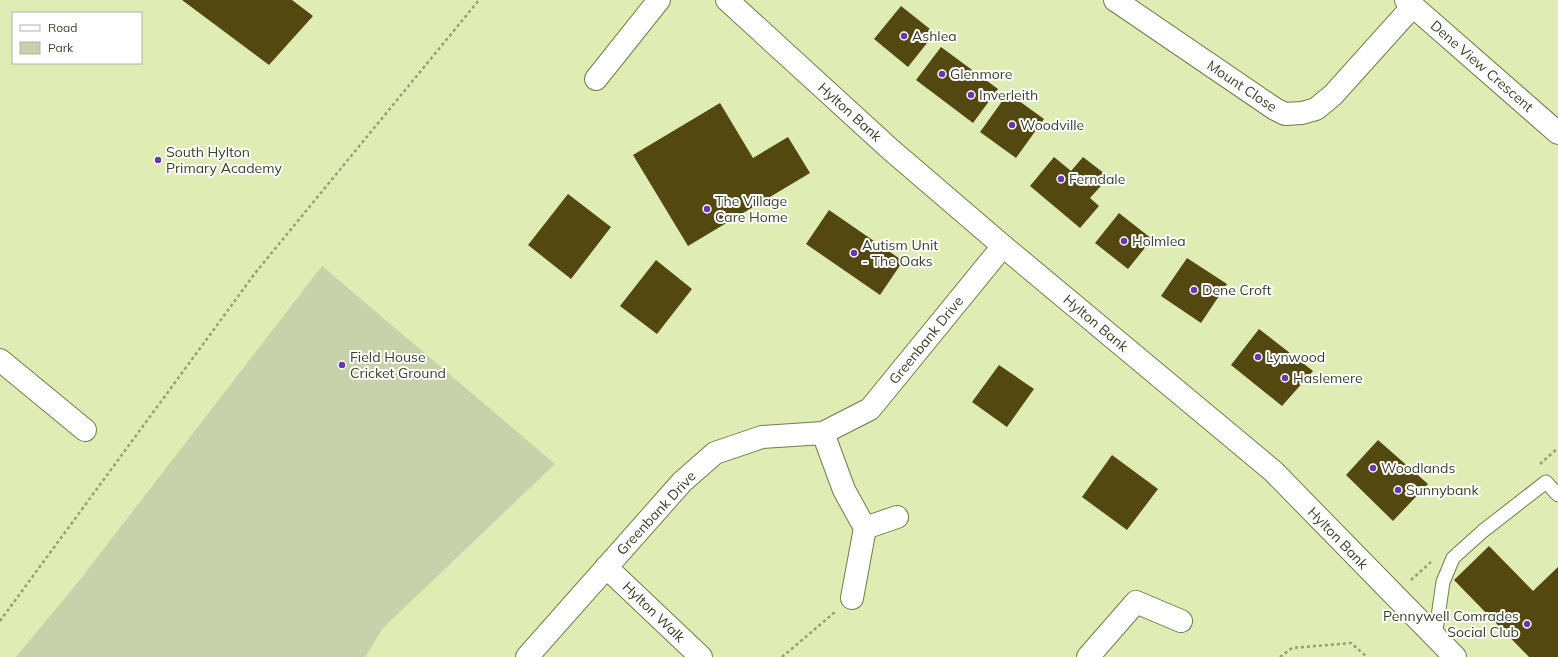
<svg xmlns="http://www.w3.org/2000/svg" width="1558" height="657" font-family="Mulish,sans-serif">
<rect width="100%" height="100%" fill="#dfedb5"/>
<path fill="#c7d1aa" d="M 322,266 L 555,464 L 383,628 L 365,657 L 16,657 L 79,581 Z"/>
<path fill="#524810" d="M 182,0 L 292,0 L 313,16 L 269,65 Z
M 901,6 L 935,33 L 908,67 L 874,39 Z
M 941,47 L 998,89 L 973,123 L 916,80 Z
M 1008,93 L 1044,119 L 1016,158 L 980,132 Z
M 720,103 L 753,158 L 788,137 L 810,173 L 688,246 L 633,155 Z
M 1054,157 L 1071,171 L 1083,157 L 1109,177 L 1090,198 L 1099,206 L 1080,228 L 1030,186 Z
M 568,194 L 611,227 L 571,279 L 528,245 Z
M 829,210 L 903,261 L 880,295 L 806,244 Z
M 1119,213 L 1152,239 L 1128,269 L 1095,243 Z
M 1187,258 L 1227,284 L 1201,323 L 1161,296 Z
M 656,260 L 692,289 L 657,334 L 620,306 Z
M 1259,329 L 1313,371 L 1282,406 L 1231,365 Z
M 999,365 L 1034,389 L 1007,427 L 972,402 Z
M 1378,440 L 1428,484 L 1393,521 L 1346,475 Z
M 1112,455 L 1158,489 L 1127,530 L 1082,497 Z
M 1489,546 L 1533,591 L 1558,567 L 1558,657 L 1529,657 L 1454,580 Z"/>
<g fill="none" stroke-linecap="round" stroke-linejoin="round">
<defs>
<path id="lane" d="M 1435,637 L 1443,582 L 1453,558 L 1483,531 L 1546,482 L 1558,495"/>
<path id="street" d="M 1115,0 L 1275,109 L 1285,114 L 1302,113 L 1316,109 L 1333,95 L 1413,6
M 1406,0 L 1558,133
M 596,79 L 659,0
M 0,360 L 85,430
M 823,433 L 844,490 L 865,528 L 852,598
M 865,528 L 897,517
M 606,567 L 701,657
M 527,657 L 682,482 L 715,453 L 762,437 L 823,433 L 870,409 L 1003,246
M 1088,657 L 1136,602 L 1181,621"/>
<path id="secondary" d="M 727,0 L 890,149 L 1003,246 L 1273,471 L 1455,657"/>
</defs>
<use href="#lane" stroke="#717c49" stroke-width="15"/>
<use href="#street" stroke="#717c49" stroke-width="24"/>
<use href="#secondary" stroke="#717c49" stroke-width="24"/>
<path stroke="#939e75" stroke-width="2.5" stroke-dasharray="3 3" stroke-linecap="butt" d="M 1540,464 L 1558,448
M 1411,580 L 1431,562
M 0,621 L 256,272 L 479,0
M 782,657 L 835,612
M 1280,657 L 1292,648 L 1351,643 L 1367,657"/>
<use href="#lane" stroke="#fff" stroke-width="13"/>
<use href="#street" stroke="#fff" stroke-width="22"/>
<use href="#secondary" stroke="#fff" stroke-width="22"/>
</g>
<g fill="#6a36ad" stroke="#fff" stroke-width="1.5">
<circle cx="904" cy="36" r="4"/>
<circle cx="942" cy="74" r="4"/>
<circle cx="971" cy="95" r="4"/>
<circle cx="1012" cy="125" r="4"/>
<circle cx="158" cy="160" r="4"/>
<circle cx="1061" cy="179" r="4"/>
<circle cx="707" cy="209" r="4"/>
<circle cx="1124" cy="241" r="4"/>
<circle cx="854" cy="253" r="4"/>
<circle cx="1194" cy="290" r="4"/>
<circle cx="1258" cy="357" r="4"/>
<circle cx="342" cy="365" r="4"/>
<circle cx="1285" cy="378" r="4"/>
<circle cx="1373" cy="468" r="4"/>
<circle cx="1398" cy="490" r="4"/>
<circle cx="1527" cy="624" r="4"/>
</g>
<g text-anchor="middle" dominant-baseline="central" stroke-width="4" stroke-linejoin="round" paint-order="stroke">
<g font-size="14" fill="#3a4029" stroke="#fff" text-anchor="start">
<text x="912" y="36">Ashlea</text>
<text x="950" y="74">Glenmore</text>
<text x="979" y="95">Inverleith</text>
<text x="1020" y="125">Woodville</text>
<text x="166" y="152">South Hylton<tspan x="166" dy="16">Primary Academy</tspan></text>
<text x="1069" y="179">Ferndale</text>
<text x="715" y="201">The Village<tspan x="715" dy="16">Care Home</tspan></text>
<text x="1132" y="241">Holmlea</text>
<text x="862" y="245">Autism Unit<tspan x="862" dy="16">- The Oaks</tspan></text>
<text x="1202" y="290">Dene Croft</text>
<text x="350" y="357">Field House<tspan x="350" dy="16">Cricket Ground</tspan></text>
<text x="1266" y="357">Lynwood</text>
<text x="1293" y="378">Haslemere</text>
<text x="1381" y="468">Woodlands</text>
<text x="1406" y="490">Sunnybank</text>
<text x="1519" y="616" text-anchor="end">Pennywell Comrades<tspan x="1519" dy="16">Social Club</tspan></text>
</g>
<g font-size="14" fill="#3a4029" stroke="#fff">
<text transform="translate(1482 66) rotate(41)">Dene View Crescent</text>
<text transform="translate(1242 86) rotate(34)">Mount Close</text>
<text transform="translate(850 112) rotate(42)">Hylton Bank</text>
<text transform="translate(1096 323) rotate(40)">Hylton Bank</text>
<text transform="translate(926 340) rotate(-51)">Greenbank Drive</text>
<text transform="translate(656 513) rotate(-47)">Greenbank Drive</text>
<text transform="translate(1338 538) rotate(46)">Hylton Bank</text>
<text transform="translate(654 612) rotate(44)">Hylton Walk</text>
</g>
</g>
<rect x="12" y="12" width="130" height="52" fill="#ffffff" stroke="#b0b3a9"/>
<rect x="20" y="25" width="20" height="6" fill="#ffffff" stroke="#b0b3a9"/>
<text x="48" y="32" font-size="12" fill="#3a4029">Road</text>
<rect x="20" y="42" width="20" height="12" fill="#c7d1aa" stroke="#b0b3a9"/>
<text x="48" y="52" font-size="12" fill="#3a4029">Park</text>
</svg>
